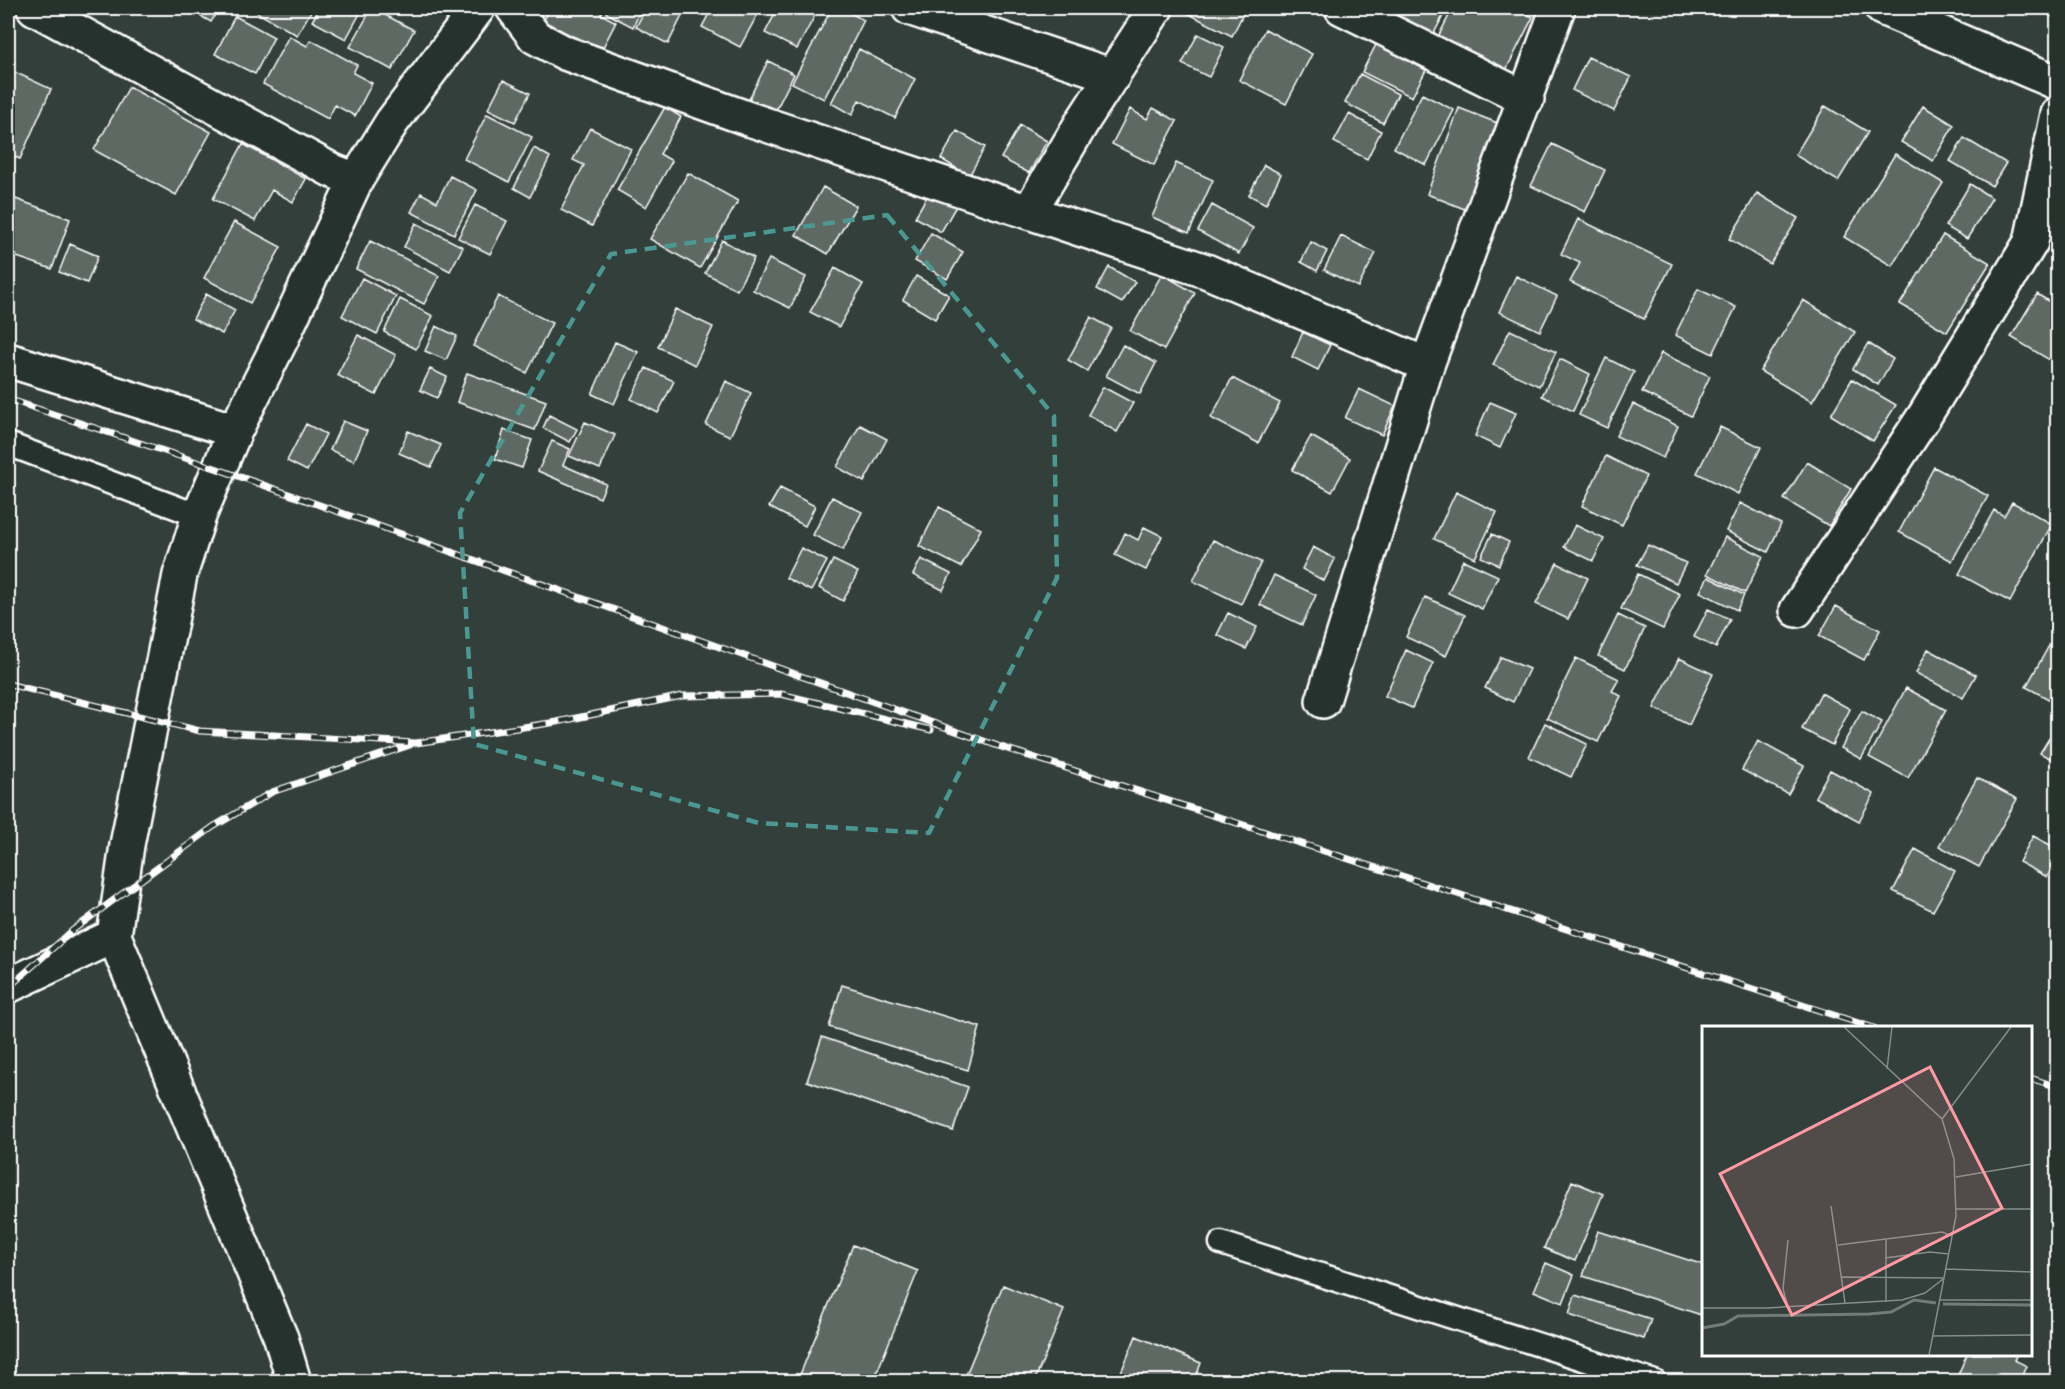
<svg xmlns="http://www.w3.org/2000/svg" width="2065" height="1389" font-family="Sriracha,sans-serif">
<rect width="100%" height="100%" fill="#333f3a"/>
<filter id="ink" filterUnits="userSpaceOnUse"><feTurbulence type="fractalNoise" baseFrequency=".0167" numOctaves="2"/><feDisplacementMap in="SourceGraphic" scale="12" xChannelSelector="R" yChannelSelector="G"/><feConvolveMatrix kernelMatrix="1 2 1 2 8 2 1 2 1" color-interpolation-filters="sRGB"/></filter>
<g filter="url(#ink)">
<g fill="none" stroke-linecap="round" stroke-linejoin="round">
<path stroke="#abb0ae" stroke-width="12" d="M 2046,8 L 2058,14"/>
</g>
<path fill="#5f6964" stroke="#fff" stroke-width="1.5" d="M 192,8 L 219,8 L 211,22 L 190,10 Z
M 249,8 L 313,8 L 297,35 Z
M 320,8 L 363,8 L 346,39 L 312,21 Z
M 372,8 L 414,30 L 392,70 L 350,47 Z
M 551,8 L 605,8 L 601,14 L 616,22 L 601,51 L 543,21 Z
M 609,8 L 642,8 L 633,27 L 606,13 Z
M 646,8 L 686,8 L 668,44 L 636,27 Z
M 712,8 L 761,8 L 740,47 L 702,27 Z
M 778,8 L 819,8 L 797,49 L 765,33 Z
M 832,8 L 840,8 L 864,20 L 824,99 L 792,83 Z
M 1187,8 L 1246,8 L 1232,36 L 1185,12 Z
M 1373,8 L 1447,8 L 1431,39 Z
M 1453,8 L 1514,8 L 1533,17 L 1505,72 L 1438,37 Z
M 235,16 L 274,37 L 255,74 L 215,54 Z
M 1265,29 L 1312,54 L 1286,104 L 1239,80 Z
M 1198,34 L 1224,47 L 1209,77 L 1182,64 Z
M 1381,35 L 1411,52 L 1407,60 L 1426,70 L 1412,97 L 1362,72 Z
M 289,36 L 307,46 L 311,40 L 357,65 L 353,73 L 372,83 L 355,116 L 335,105 L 328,119 L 263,84 Z
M 859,49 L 915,79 L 895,118 L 859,100 L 852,115 L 831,103 Z
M 1588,57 L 1631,77 L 1614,111 L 1572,90 Z
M 768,61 L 794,74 L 773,116 L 747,103 Z
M 8,69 L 51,89 L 20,159 L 8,154 Z
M 1360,74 L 1398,94 L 1383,123 L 1345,103 Z
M 503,80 L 530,93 L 515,122 L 488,109 Z
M 129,87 L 211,132 L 176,195 L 94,150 Z
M 1422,94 L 1454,110 L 1426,165 L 1394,148 Z
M 1825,106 L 1868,132 L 1838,181 L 1795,155 Z
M 1923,106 L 1954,125 L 1933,161 L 1901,142 Z
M 665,107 L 681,117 L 660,154 L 672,161 L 646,207 L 617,190 Z
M 1153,108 L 1177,121 L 1154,165 L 1112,144 L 1130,109 L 1147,119 Z
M 1459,108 L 1500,124 L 1467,210 L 1427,194 Z
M 487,114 L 532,137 L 509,182 L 464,159 Z
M 1349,114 L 1381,131 L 1367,159 L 1334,142 Z
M 1020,125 L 1047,141 L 1029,173 L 1001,158 Z
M 590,128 L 631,149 L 592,226 L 561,210 L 584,165 L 573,160 Z
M 957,131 L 985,147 L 969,176 L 941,159 Z
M 1964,138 L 2006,163 L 1992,186 L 1950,161 Z
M 243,144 L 306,179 L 293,202 L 272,190 L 255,221 L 213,199 Z
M 1552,144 L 1605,170 L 1585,212 L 1531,186 Z
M 534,148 L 550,157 L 530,197 L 514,188 Z
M 1895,154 L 1943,183 L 1892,266 L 1844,237 Z
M 1176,163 L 1213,180 L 1189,233 L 1152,217 Z
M 1264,165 L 1281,174 L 1266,204 L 1249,195 Z
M 688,173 L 738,201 L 700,268 L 650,239 Z
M 450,176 L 477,190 L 454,234 L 411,212 L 421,193 L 437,202 Z
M 1970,184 L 1992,198 L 1967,239 L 1945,226 Z
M 933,186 L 959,201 L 941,232 L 915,217 Z
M 823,187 L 856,206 L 828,254 L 796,235 Z
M 1757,193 L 1798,218 L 1770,264 L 1729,239 Z
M 13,198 L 70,219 L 52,269 L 8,254 L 8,214 Z
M 475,205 L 507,221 L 490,254 L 458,238 Z
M 1212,205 L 1253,228 L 1239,254 L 1198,231 Z
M 1578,219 L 1672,264 L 1644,319 L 1570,282 L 1580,263 L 1561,254 Z
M 234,222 L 281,247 L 250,303 L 204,278 Z
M 416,223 L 463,247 L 450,271 L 404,247 Z
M 931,233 L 963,252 L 947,279 L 915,261 Z
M 1943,235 L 1990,263 L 1947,332 L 1900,304 Z
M 1341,236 L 1376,253 L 1358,287 L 1324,270 Z
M 722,240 L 754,258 L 737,290 L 705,273 Z
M 370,241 L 439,276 L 424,304 L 356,269 Z
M 1311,242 L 1327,251 L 1317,271 L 1301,262 Z
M 70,244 L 98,256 L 87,283 L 59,272 Z
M 769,259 L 806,277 L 790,308 L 753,290 Z
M 1109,267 L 1135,282 L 1122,303 L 1097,289 Z
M 835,268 L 863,284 L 839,327 L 810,312 Z
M 1162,274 L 1195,293 L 1164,350 L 1130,331 Z
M 916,276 L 949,295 L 935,319 L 903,300 Z
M 1516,276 L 1557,296 L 1540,331 L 1499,312 Z
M 362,278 L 396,296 L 377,334 L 342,316 Z
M 1698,289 L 1736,307 L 1713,354 L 1675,335 Z
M 206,294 L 235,310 L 222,334 L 193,319 Z
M 2037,294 L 2058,307 L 2058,365 L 2011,337 Z
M 498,296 L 552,323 L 527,373 L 473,346 Z
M 400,299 L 433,316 L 416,349 L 384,332 Z
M 1803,300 L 1855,332 L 1812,402 L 1760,371 Z
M 675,309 L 713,327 L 695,365 L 658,347 Z
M 1091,317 L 1111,328 L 1087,371 L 1068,360 Z
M 436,326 L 457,336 L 446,360 L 425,351 Z
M 1510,330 L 1556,352 L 1539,386 L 1493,365 Z
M 1303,332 L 1330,345 L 1318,370 L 1292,357 Z
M 358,335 L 396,355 L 376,395 L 337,375 Z
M 615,342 L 638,352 L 614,404 L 592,394 Z
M 1868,343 L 1893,359 L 1878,385 L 1853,369 Z
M 1123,345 L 1156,363 L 1140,394 L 1106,376 Z
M 1661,353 L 1710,376 L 1691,416 L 1642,392 Z
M 1606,358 L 1634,372 L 1607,428 L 1579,415 Z
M 1560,359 L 1590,374 L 1573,411 L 1542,396 Z
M 646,368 L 674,381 L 658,413 L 631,399 Z
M 430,369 L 447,377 L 437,398 L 420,390 Z
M 467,373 L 546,401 L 535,430 L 457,402 Z
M 1232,378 L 1280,403 L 1258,443 L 1211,418 Z
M 1852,379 L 1896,405 L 1873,441 L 1831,415 Z
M 726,381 L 751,393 L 730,436 L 706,425 Z
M 1103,387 L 1133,403 L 1117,432 L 1088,415 Z
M 1359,389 L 1395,406 L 1382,435 L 1345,418 Z
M 1490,402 L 1516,413 L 1500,448 L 1475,436 Z
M 1633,404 L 1678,426 L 1663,458 L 1616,436 Z
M 549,415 L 577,429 L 570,442 L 543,428 Z
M 343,421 L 367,431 L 354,461 L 330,450 Z
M 585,422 L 615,435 L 600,469 L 569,456 Z
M 306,424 L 326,434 L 307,471 L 287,461 Z
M 860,425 L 887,439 L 864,482 L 837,467 Z
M 1720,427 L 1761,447 L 1738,494 L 1697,473 Z
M 504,430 L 532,440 L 522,468 L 495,459 Z
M 408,431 L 441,445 L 431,467 L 399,453 Z
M 1311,436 L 1350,458 L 1332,492 L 1292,470 Z
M 552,441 L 570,449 L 563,465 L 606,484 L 600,498 L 538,471 Z
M 1606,456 L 1646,476 L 1622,525 L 1582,506 Z
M 1807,462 L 1851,489 L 1829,526 L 1784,499 Z
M 1934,467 L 1988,496 L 1952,561 L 1899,532 Z
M 780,488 L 815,506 L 805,526 L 769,507 Z
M 1456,492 L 1497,512 L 1475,558 L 1434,539 Z
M 832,497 L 862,512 L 843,550 L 813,535 Z
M 2012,502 L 2052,524 L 2010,602 L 1959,574 L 1994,510 L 2004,516 Z
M 1740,503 L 1781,524 L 1768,552 L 1726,531 Z
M 939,507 L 981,529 L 961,567 L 919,546 Z
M 1575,525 L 1604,539 L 1593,561 L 1564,547 Z
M 1144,527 L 1162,536 L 1146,570 L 1115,555 L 1125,533 L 1138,540 Z
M 1492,534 L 1509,542 L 1499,565 L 1481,557 Z
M 1725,537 L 1763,556 L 1745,593 L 1707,574 Z
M 1213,540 L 1261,562 L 1241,604 L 1193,581 Z
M 1648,545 L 1686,563 L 1676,583 L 1637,565 Z
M 1313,547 L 1335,559 L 1324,581 L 1302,569 Z
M 801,548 L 827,561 L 811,591 L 786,578 Z
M 921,559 L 951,574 L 943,590 L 913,575 Z
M 833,560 L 858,572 L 843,601 L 819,588 Z
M 1463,560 L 1498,576 L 1482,609 L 1448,593 Z
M 1557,563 L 1588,578 L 1568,619 L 1536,604 Z
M 1638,574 L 1680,594 L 1663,629 L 1621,609 Z
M 1274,575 L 1316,595 L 1302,625 L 1260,605 Z
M 1708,577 L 1744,595 L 1737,610 L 1700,592 Z
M 1425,597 L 1465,615 L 1446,656 L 1406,637 Z
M 1836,606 L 1880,630 L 1864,660 L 1819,636 Z
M 1708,609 L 1730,619 L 1716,648 L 1694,637 Z
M 1228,613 L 1257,627 L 1246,649 L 1217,635 Z
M 1618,615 L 1645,628 L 1625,669 L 1598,656 Z
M 2050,644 L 2058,649 L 2058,704 L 2026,687 Z
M 1928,649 L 1976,675 L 1963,698 L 1916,673 Z
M 1406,650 L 1433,663 L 1412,708 L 1385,696 Z
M 1501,657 L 1529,669 L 1513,702 L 1485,688 Z
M 1576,658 L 1619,679 L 1612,691 L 1621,696 L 1598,742 L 1547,718 Z
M 1679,658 L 1713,674 L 1689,725 L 1654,708 Z
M 1906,688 L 1946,710 L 1908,778 L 1869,757 Z
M 1821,693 L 1850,709 L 1832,745 L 1802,729 Z
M 1862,711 L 1882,722 L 1861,759 L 1841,748 Z
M 1545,723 L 1587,744 L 1571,777 L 1529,757 Z
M 2058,724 L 2058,763 L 2040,753 Z
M 1758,741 L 1804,766 L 1788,794 L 1742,770 Z
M 1830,770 L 1874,794 L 1859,821 L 1815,797 Z
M 1977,778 L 2017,799 L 1979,867 L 1939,846 Z
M 2033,836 L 2058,849 L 2058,857 L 2047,877 L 2019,862 Z
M 1915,849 L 1955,871 L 1933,911 L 1893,891 Z
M 842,985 L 980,1027 L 968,1070 L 829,1027 Z
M 822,1037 L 968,1087 L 953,1131 L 807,1081 Z
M 1572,1181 L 1603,1194 L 1575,1261 L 1544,1248 Z
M 1598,1231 L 1704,1265 L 1704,1316 L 1583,1276 Z
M 853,1245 L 918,1271 L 873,1382 L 797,1382 Z
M 1546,1263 L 1574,1275 L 1563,1303 L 1534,1291 Z
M 1003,1285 L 1064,1310 L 1034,1382 L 963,1382 Z
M 1575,1295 L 1651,1319 L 1644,1339 L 1569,1315 Z
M 1136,1336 L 1201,1363 L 1194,1382 L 1117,1382 Z
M 1967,1354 L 2017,1354 L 2014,1360 L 2027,1366 L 2020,1382 L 1955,1382 Z"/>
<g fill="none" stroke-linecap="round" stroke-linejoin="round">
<defs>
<path id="lane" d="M 8,444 L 199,516
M 1221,1243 L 1655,1382"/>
<path id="street" d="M 34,8 L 333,171 L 356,180 L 281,340 L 235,431 L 199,516 L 180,575 L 127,845 L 114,936 L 281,1338 L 294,1382
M 513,8 L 535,37 L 565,53 L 752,120 L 1206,271 L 1427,365
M 909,8 L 1113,76
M 1342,8 L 1527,99
M 1029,212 L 1084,119 L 1156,8
M 8,360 L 235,431
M 1797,610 L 1925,415 L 2031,242 L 2058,114
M 1323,701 L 1427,365 L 1558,8
M 8,986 L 114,936"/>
<path id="secondary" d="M 1882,8 L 2058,83
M 356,180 L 392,122 L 478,8"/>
</defs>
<use href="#lane" stroke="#fff" stroke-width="27"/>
<use href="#street" stroke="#fff" stroke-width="38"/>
<use href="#secondary" stroke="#fff" stroke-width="38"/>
<use href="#lane" stroke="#26332d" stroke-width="22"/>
<use href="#street" stroke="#26332d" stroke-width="33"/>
<use href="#secondary" stroke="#26332d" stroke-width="33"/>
<defs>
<path id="rail" d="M 8,399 L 218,469 L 998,746 L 1874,1028
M 8,684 L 200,731 L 416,743 L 557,722 L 682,696 L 781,694 L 931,730
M 8,988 L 73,930 L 213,827 L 272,792 L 410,745
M 2030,1078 L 2058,1087"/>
</defs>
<use href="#rail" stroke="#fff" stroke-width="7"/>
<use href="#rail" stroke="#26332d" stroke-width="4.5" stroke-dasharray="14" stroke-linecap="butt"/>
</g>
</g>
<path fill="none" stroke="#4b9892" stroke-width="4.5" stroke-dasharray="12 8" stroke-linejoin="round" d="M 887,215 L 1054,416 L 1057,578 L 929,833 L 759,823 L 474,744 L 460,513 L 611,254 Z"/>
<g transform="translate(1702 1026)">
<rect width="330" height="330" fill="#333f3a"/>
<path fill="none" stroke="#737b78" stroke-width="3" d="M 241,278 L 330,279M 0,302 L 22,298 L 36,290 L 167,288 L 189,286 L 212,274 L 234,277"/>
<path fill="none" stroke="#858c89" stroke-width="1.5" d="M 142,1 L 240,93 L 252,133 L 254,190 L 227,329M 185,43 L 190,1M 240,93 L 309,1M 254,151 L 330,138M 129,180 L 143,277M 254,183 L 330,183M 86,214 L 81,263 L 86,281M 136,219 L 240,206 L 250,210M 183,232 L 228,226 L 247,228M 244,243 L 330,246M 140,251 L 242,252M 237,274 L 330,274M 184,276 L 184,214M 0,282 L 65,282 L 200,274 L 223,267 L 241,253M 230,310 L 330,309"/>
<path fill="#ff9aa2" fill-opacity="0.15" stroke="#ff9aa2" stroke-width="3" d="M 228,41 L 300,182 L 90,289 L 18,148 Z"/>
<rect width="330" height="330" fill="none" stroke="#fff" stroke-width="3"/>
</g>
<rect width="2065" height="1389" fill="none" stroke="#26332d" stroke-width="30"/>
<rect x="15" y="15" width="2035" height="1359" fill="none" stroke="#fff" stroke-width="2" filter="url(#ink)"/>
</svg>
